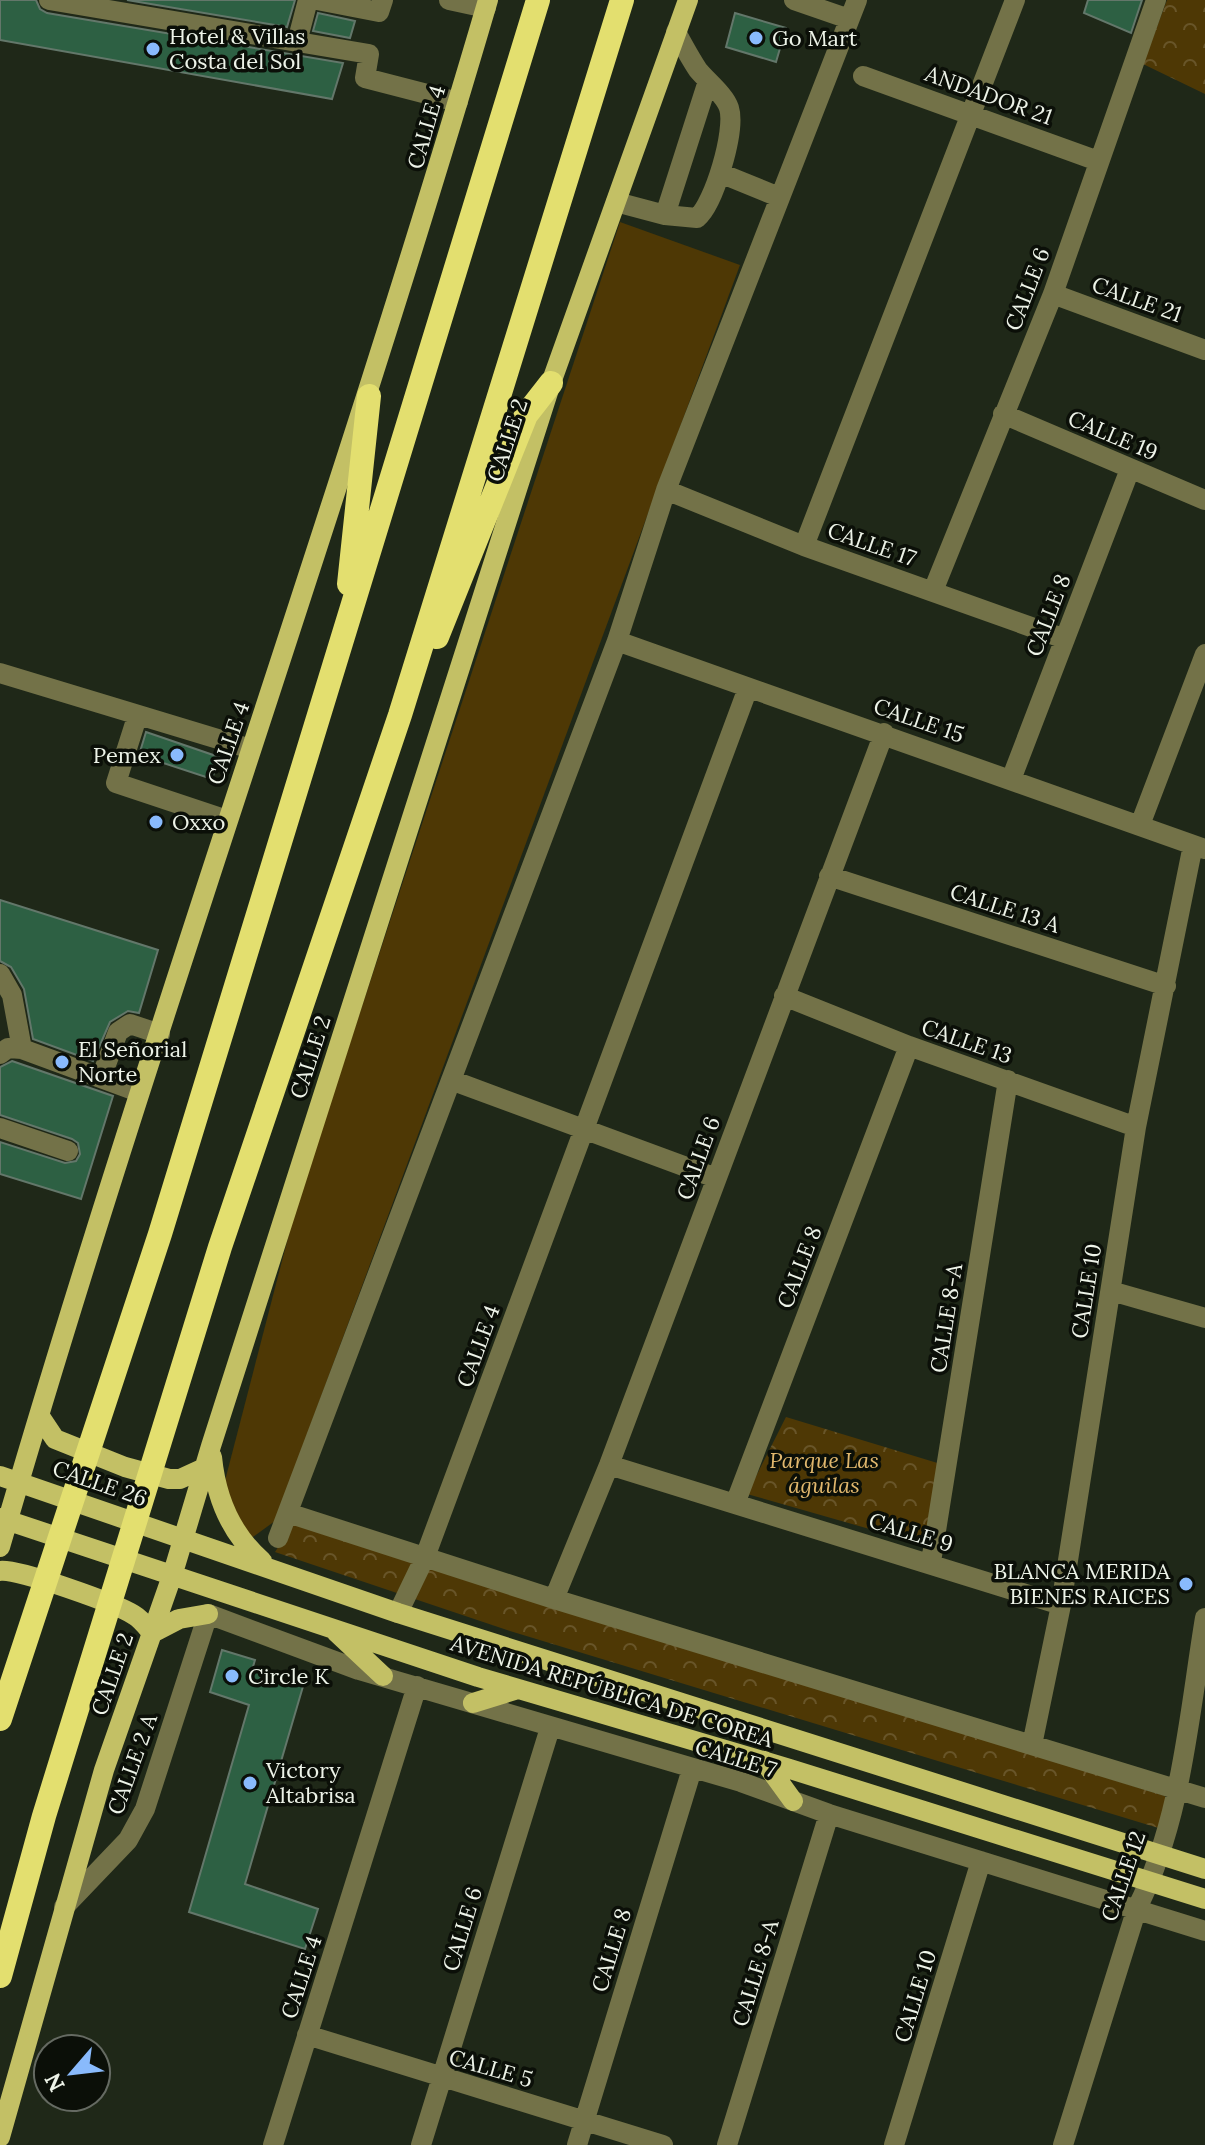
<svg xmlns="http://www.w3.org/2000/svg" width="1205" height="2145" font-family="Lora,serif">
<defs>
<pattern id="park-crowns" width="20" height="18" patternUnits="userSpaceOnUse" patternTransform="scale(2)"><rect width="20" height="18" fill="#4e3805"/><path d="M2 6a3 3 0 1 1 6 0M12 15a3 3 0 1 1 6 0" fill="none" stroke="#685529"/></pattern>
</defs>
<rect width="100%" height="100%" fill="#1f2818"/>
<path fill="#4e3805" d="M 620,222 L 740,265 L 275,1521 L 253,1537 L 232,1520 L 221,1496 L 296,1207 Z"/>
<path fill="url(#park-crowns)" d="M 1167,0 L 1205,0 L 1205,94 L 1143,64 Z
M 786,1417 L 944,1465 L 929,1546 L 747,1494 Z
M 293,1524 L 1165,1796 L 1165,1830 L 510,1631 L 275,1552 Z"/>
<path fill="#2d6043" stroke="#63776a" stroke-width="2" d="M 0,0 L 36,0 L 40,9 L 47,13 L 343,63 L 332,99 L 0,40 Z
M 127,0 L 295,0 L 287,27 Z
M 1088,0 L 1142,0 L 1131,33 L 1084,13 Z
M 318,13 L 355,21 L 350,38 L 313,31 Z
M 735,13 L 786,28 L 776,62 L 726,47 Z
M 146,732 L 219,757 L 212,779 L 139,755 Z
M 0,900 L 158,950 L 139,1013 L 128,1011 L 110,1022 L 93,1061 L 33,1039 L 24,989 L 11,967 L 0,961 Z
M 12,1061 L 113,1096 L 81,1199 L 0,1174 L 0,1142 L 65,1163 L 76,1161 L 80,1154 L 78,1143 L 72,1139 L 0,1115 L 0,1067 Z
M 222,1650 L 255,1660 L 252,1670 L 304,1683 L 245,1884 L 318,1909 L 305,1949 L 189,1912 L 249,1705 L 210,1692 Z"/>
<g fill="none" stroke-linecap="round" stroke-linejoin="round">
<path stroke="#737248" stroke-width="20" d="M 49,0 L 369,54 L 365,78 L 458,102
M 317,0 L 379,12 L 383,0
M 449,0 L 486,8
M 794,0 L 849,19
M 297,42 L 308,0
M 863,76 L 1098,161
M 720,173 L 779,197
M 616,202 L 665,215 L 697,218 C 714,204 736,130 729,108 C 725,95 707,81 698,70 C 690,58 683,45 676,32
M 665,215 L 708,81
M 1053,294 L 1205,350
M 1003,414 L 1205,500
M 666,490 L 804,546 L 1065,639
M 804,546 L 1015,0
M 933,591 L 1053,294 L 1156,0
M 617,641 L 1205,849
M 0,673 L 251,749
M 137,717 L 116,783 L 227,820
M 1012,777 L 1130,469
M 1140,825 L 1205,654
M 829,876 L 1166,986
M 0,974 L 12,995 L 22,1049 L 139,1092
M 784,996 L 909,1046 L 1136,1127
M 0,1054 L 8,1048 L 22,1049
M 101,1078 L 118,1032 L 130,1024 L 160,1034
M 451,1080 L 716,1178
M 0,1128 L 68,1151
M 1111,1291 L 1205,1318
M 609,1465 L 1061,1605
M 735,1504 L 909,1046
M 288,1513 L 554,1599 L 1205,1798
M 278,1538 L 617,641 L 666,490 L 857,0
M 931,1562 L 1008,1080
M 554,1599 L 609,1465 L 884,733
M 398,1613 L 425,1557 L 748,688
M 1032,1745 L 1061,1605 L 1136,1127 L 1193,845
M 64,1907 L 128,1840 L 145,1809 L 208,1614 L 359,1670 L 741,1782 L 829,1814 L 1205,1931
M 307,2035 L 663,2145
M 273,2145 L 417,1686
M 421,2145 L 550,1728
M 577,2145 L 692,1769
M 727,2145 L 829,1814
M 894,2145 L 981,1861
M 1063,2145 L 1137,1908 C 1182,1820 1189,1714 1205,1618"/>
<path stroke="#c3c065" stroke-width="20" d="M 41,1418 L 55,1439 L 125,1467 L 169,1479 L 180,1479 L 204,1468
M 212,1457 C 216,1498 231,1534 262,1561
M 0,1476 L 398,1613 L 1205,1869
M 0,1518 L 478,1677 L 790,1769 L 1205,1899
M 0,1547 C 151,1027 336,519 488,0
M 0,1571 C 17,1568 117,1604 134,1615 C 141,1619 147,1627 152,1633 L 179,1619 L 208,1614
M 336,1632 L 383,1676
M 473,1703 L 518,1689
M 764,1761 L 793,1801
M 0,2137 L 104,1770 L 173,1573 L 211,1446 L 551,383 L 688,0"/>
<path stroke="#e3df6f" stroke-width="24" d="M 349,584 L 369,396
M 437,637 L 526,415 L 551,383
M 0,1719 L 160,1234 L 538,0
M 0,1976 L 44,1816 L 220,1247 L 400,715 L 622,0"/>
</g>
<g fill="#89bafc" stroke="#0b0f08" stroke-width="3">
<circle cx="756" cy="38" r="8"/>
<circle cx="153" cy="49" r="8"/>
<circle cx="177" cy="755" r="8"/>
<circle cx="156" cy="822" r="8"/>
<circle cx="62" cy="1062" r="8"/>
<circle cx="1186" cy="1584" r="8"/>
<circle cx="232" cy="1676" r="8"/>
<circle cx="250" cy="1783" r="8"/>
</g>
<g text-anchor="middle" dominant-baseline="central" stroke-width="7" stroke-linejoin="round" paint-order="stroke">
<g font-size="22" fill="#edf3e8" stroke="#0b0f08" text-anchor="start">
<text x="169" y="36">Hotel &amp; Villas<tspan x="169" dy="25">Costa del Sol</tspan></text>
<text x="772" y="38">Go Mart</text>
<text x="161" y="755" text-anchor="end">Pemex</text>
<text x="172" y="822">Oxxo</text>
<text x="78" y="1049">El Señorial<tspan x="78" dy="25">Norte</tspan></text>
<text x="1170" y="1571" text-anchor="end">BLANCA MERIDA<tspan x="1170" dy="25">BIENES RAICES</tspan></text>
<text x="248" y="1676">Circle K</text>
<text x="266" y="1770">Victory<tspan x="266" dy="25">Altabrisa</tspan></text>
</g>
<g font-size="22" fill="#edf3e8" stroke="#0b0f08">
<text transform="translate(989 95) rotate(20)">ANDADOR 21</text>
<text transform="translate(426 127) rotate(-74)">CALLE 4</text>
<text transform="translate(1027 289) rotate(-69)">CALLE 6</text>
<text transform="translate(1137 299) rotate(20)">CALLE 21</text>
<text transform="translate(1113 435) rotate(23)">CALLE 19</text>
<text transform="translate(507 440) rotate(-72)">CALLE 2</text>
<text transform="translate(872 544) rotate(19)">CALLE 17</text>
<text transform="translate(1048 615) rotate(-69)">CALLE 8</text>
<text transform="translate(919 720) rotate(19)">CALLE 15</text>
<text transform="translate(228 743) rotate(-71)">CALLE 4</text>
<text transform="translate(1005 908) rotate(18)">CALLE 13 A</text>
<text transform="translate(967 1041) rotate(19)">CALLE 13</text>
<text transform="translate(310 1057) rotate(-72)">CALLE 2</text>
<text transform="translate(698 1158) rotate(-70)">CALLE 6</text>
<text transform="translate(799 1267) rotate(-69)">CALLE 8</text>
<text transform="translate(1086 1291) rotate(-81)">CALLE 10</text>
<text transform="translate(946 1318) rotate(-81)">CALLE 8-A</text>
<text transform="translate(478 1346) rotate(-70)">CALLE 4</text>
<text transform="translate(100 1483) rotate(19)">CALLE 26</text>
<text transform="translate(911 1532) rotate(17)">CALLE 9</text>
<text transform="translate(112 1674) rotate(-71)">CALLE 2</text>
<text transform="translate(612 1691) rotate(17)">AVENIDA REPÚBLICA DE COREA</text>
<text transform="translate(736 1758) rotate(17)">CALLE 7</text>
<text transform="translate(132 1764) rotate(-70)">CALLE 2 A</text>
<text transform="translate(1123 1876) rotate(-71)">CALLE 12</text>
<text transform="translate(462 1929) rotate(-73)">CALLE 6</text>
<text transform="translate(611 1950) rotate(-73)">CALLE 8</text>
<text transform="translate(755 1973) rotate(-73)">CALLE 8-A</text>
<text transform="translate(301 1977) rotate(-72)">CALLE 4</text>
<text transform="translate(915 1996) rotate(-73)">CALLE 10</text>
<text transform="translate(491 2068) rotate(16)">CALLE 5</text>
</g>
<g font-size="22" font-style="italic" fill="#e0b76d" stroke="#0b0f08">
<text x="824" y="1460">Parque Las<tspan x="824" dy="25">águilas</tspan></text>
</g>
</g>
<g transform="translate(72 2073) rotate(242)"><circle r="38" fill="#0b0f08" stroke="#656a62" stroke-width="2"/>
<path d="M0-6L14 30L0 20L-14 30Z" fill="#89bafc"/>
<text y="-12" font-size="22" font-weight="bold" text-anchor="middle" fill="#edf3e8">N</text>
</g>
</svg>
